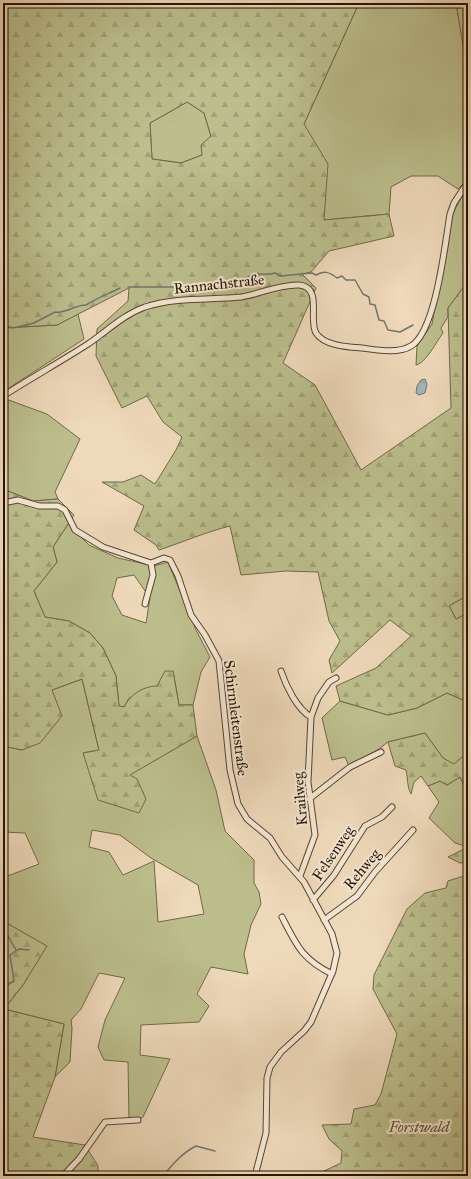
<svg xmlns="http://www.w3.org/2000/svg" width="471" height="1179" font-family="'IM FELL Great Primer',serif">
<defs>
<pattern id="forest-firs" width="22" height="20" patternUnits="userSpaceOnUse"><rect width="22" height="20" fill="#bcbe8d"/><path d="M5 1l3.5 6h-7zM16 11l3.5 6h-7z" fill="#a1a278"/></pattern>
<pattern id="water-ripples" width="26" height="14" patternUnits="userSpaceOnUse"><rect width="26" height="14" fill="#a0b7bc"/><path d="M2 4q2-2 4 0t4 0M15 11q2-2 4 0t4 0" fill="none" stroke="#8a9ca0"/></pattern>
</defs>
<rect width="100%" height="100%" fill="#eed9ba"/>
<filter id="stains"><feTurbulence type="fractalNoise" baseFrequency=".005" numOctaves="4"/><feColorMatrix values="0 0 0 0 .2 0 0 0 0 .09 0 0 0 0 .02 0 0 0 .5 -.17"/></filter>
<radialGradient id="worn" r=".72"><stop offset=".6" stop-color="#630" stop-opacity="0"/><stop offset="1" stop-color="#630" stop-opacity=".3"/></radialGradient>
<path fill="#bcbe8d" stroke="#706946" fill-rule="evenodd" d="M 359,3 L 456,3 L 464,49 L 468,57 L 468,179 L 458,189 L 438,176 L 411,176 L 391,187 L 389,214 L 324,220 L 304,124 Z
M 187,102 L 204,113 L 211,136 L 202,155 L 181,163 L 152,159 L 150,123 Z
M 468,186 L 468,281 L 448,308 L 448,317 L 441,328 L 443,333 C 436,342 426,363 416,365 L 417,346 L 432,324 L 451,216 Z
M 78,314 L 84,339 L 3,392 L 3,328 L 57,325 Z
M 3,398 L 47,414 L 80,439 L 55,492 L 58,499 L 33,501 L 3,489 Z
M 68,524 L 89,545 L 118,558 L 154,566 L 168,562 L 196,630 L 210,657 L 201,672 L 193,705 L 179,705 L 173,671 L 157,686 L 129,698 L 124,707 L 119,706 L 116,676 L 103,648 L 90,633 L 69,621 L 45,617 L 34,591 L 57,562 L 53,547 ZM 134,575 L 150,598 L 146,623 L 122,615 L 112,596 L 117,578 Z
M 468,595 L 468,613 L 456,619 L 449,606 Z
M 82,679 L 99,750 L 83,753 L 129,775 L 197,736 L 216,790 L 225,831 L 254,860 L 254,883 L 259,892 L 261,904 L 251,925 L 244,954 L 248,974 L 211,967 L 197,994 L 209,1006 L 199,1022 L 141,1025 L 140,1055 L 170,1059 L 143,1117 L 138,1120 L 129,1120 L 128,1062 L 104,1060 L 98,1047 L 105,1020 L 125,978 L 99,973 L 81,1009 L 71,1020 L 72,1028 L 70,1062 L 55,1077 L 64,1024 L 4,1009 L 23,985 L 46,946 L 3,921 L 3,876 L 5,877 L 39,864 L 25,833 L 3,832 L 3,746 L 22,750 L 52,690 ZM 92,830 L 120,835 L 151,858 L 198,885 L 204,914 L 158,922 L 154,861 L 123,875 L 109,852 L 89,847 Z
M 447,693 L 468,702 L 468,752 L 454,765 L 443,758 L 425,733 L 388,742 L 379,749 L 349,766 L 345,757 L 332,760 L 322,718 L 340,701 L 388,715 L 417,708 Z
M 460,777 L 467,791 L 468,791 L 468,847 L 455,843 L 429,818 L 439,802 L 428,786 L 440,781 L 447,785 Z"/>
<path fill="url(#forest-firs)" stroke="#706946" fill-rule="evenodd" d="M 3,3 L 359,3 L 304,124 L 328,164 L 324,220 L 389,214 L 394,236 L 329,251 L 311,272 L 302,274 L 316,288 L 283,363 L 315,385 L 361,470 L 451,408 L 448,308 L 468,281 L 468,595 L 449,606 L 456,619 L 468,613 L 468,702 L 447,693 L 417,708 L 388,715 L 340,701 L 336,686 L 376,668 L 411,636 L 390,620 L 332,673 L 329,660 L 340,641 L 329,621 L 318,572 L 286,571 L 241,575 L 230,526 C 206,532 183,542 159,550 L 156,545 L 134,530 L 144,506 L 102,482 L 123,482 L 141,475 L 155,484 L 176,450 L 182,437 L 163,422 L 147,396 L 122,408 L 96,356 L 97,329 L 128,301 L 129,288 L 57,325 L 3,328 ZM 187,102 L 204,113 L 211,136 L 201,145 L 202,155 L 181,163 L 152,159 L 150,123 Z
M 456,3 L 468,3 L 468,58 L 464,51 Z
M 3,489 L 33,501 L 58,499 L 74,515 L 53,547 L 57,562 L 34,591 L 45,617 L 69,621 L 90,633 L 103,648 L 116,676 L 119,706 L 124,707 C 130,695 143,686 157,686 L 165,671 L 173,671 L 179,705 L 193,705 L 197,736 L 130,775 L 137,779 L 146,799 L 139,813 L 98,800 L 83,753 L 99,750 L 82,679 L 52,690 L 62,716 L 40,743 L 22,750 L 3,746 Z
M 425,733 L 443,758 L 454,764 L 468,752 L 468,791 L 467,792 L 460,777 L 447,785 L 440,781 L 428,786 L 421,776 L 414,782 L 411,794 C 407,787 408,779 406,770 L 395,766 L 388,742 Z
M 468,847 L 468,862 L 460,863 L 448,857 Z
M 464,876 L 468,879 L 468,1176 L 320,1176 L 320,1173 L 341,1163 L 342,1151 L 329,1139 L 322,1125 L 351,1124 L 354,1109 L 375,1105 L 381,1094 L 397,1034 L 373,989 L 374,975 L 407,909 L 425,893 L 446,888 L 448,881 Z
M 3,921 L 47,946 L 23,985 L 4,1009 L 64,1024 L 55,1077 L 33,1137 L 85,1145 L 98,1166 L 98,1176 L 3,1176 Z"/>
<path fill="url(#water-ripples)" stroke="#6f7671" d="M 425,379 L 427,384 L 425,393 L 419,395 L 416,393 L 417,386 L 421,380 Z"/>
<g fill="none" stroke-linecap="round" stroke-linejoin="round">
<path stroke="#6f7671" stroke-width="1.5" d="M 128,287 L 182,287 L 191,289 L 244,280 C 256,269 262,277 275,273 L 281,276 L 312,273 L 316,275 C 324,270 329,272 337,278 L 342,276 L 346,280 L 355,280 L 363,294 L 369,297 L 370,304 L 375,305 L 379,320 L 384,321 L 388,330 L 400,332 L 413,325
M 3,325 L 13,328 L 34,323 L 55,312 C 65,314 77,304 86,305 C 97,298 108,294 120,288
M 3,934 L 8,936 L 16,950
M 3,987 L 14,981 L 10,955 L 19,949 L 29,950
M 163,1176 C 173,1164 182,1153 196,1146 L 215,1151"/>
<defs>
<path id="minor" d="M 3,396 C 31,378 60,362 88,344 C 107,331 123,315 145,307 C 177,297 209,300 241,297 C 260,294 280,284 299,285 C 323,287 308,320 316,333 C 324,346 349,347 362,348 C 377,350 398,354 411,346 C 436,331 445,244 450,214 L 454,203 L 468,182
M 3,503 L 18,500 L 39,506 L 58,506 L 65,510 L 75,530 L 103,547 L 151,563 L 164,558 L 170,560 L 178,576 L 191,615 L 205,635 L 219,661 L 230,770 L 238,804 L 247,819 L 270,838 L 282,857 L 304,882 L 332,934 L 337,953 L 333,971 L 311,1022 L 304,1031 L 281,1052 L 270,1067 L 267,1078 L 266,1133 L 255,1176
M 145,604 L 153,575 L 151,563
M 281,671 C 286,686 297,709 311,717
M 309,799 L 350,767 L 381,752
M 300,876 L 315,835 L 308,782 L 311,717 L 318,698 L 329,682 L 336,678
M 313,900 L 334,875 L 365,826 L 382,817 L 392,807
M 282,917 C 297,946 302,959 332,974
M 324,920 L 357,896 L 375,872 L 413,830
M 63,1176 L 79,1159 L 105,1122 L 138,1120"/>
</defs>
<use href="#minor" stroke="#57452e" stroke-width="7"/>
<use href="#minor" stroke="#f4e6d2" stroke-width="5"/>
</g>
<g text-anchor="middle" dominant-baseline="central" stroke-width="4" stroke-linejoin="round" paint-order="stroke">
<g font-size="15" fill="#251400" stroke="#f4e6d2">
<text transform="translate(219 284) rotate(-6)">Rannachstraße</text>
<text transform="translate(236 718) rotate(83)">Schirmleitenstraße</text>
<text transform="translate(300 799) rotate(-95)">Krailweg</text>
<text transform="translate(333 853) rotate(-56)">Felsenweg</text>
<text transform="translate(362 869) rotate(-50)">Rehweg</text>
</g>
<g font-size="15" font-style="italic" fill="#5a5031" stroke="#f4e6d2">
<text x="419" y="1127">Forstwald</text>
</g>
</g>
<rect width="471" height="1179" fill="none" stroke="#eed9ba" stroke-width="16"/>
<rect x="4" y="4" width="463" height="1171" fill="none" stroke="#251400" stroke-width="2"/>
<rect x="8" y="8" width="455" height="1163" fill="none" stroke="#251400"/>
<rect width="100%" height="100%" filter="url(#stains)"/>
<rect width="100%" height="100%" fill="url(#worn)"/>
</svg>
